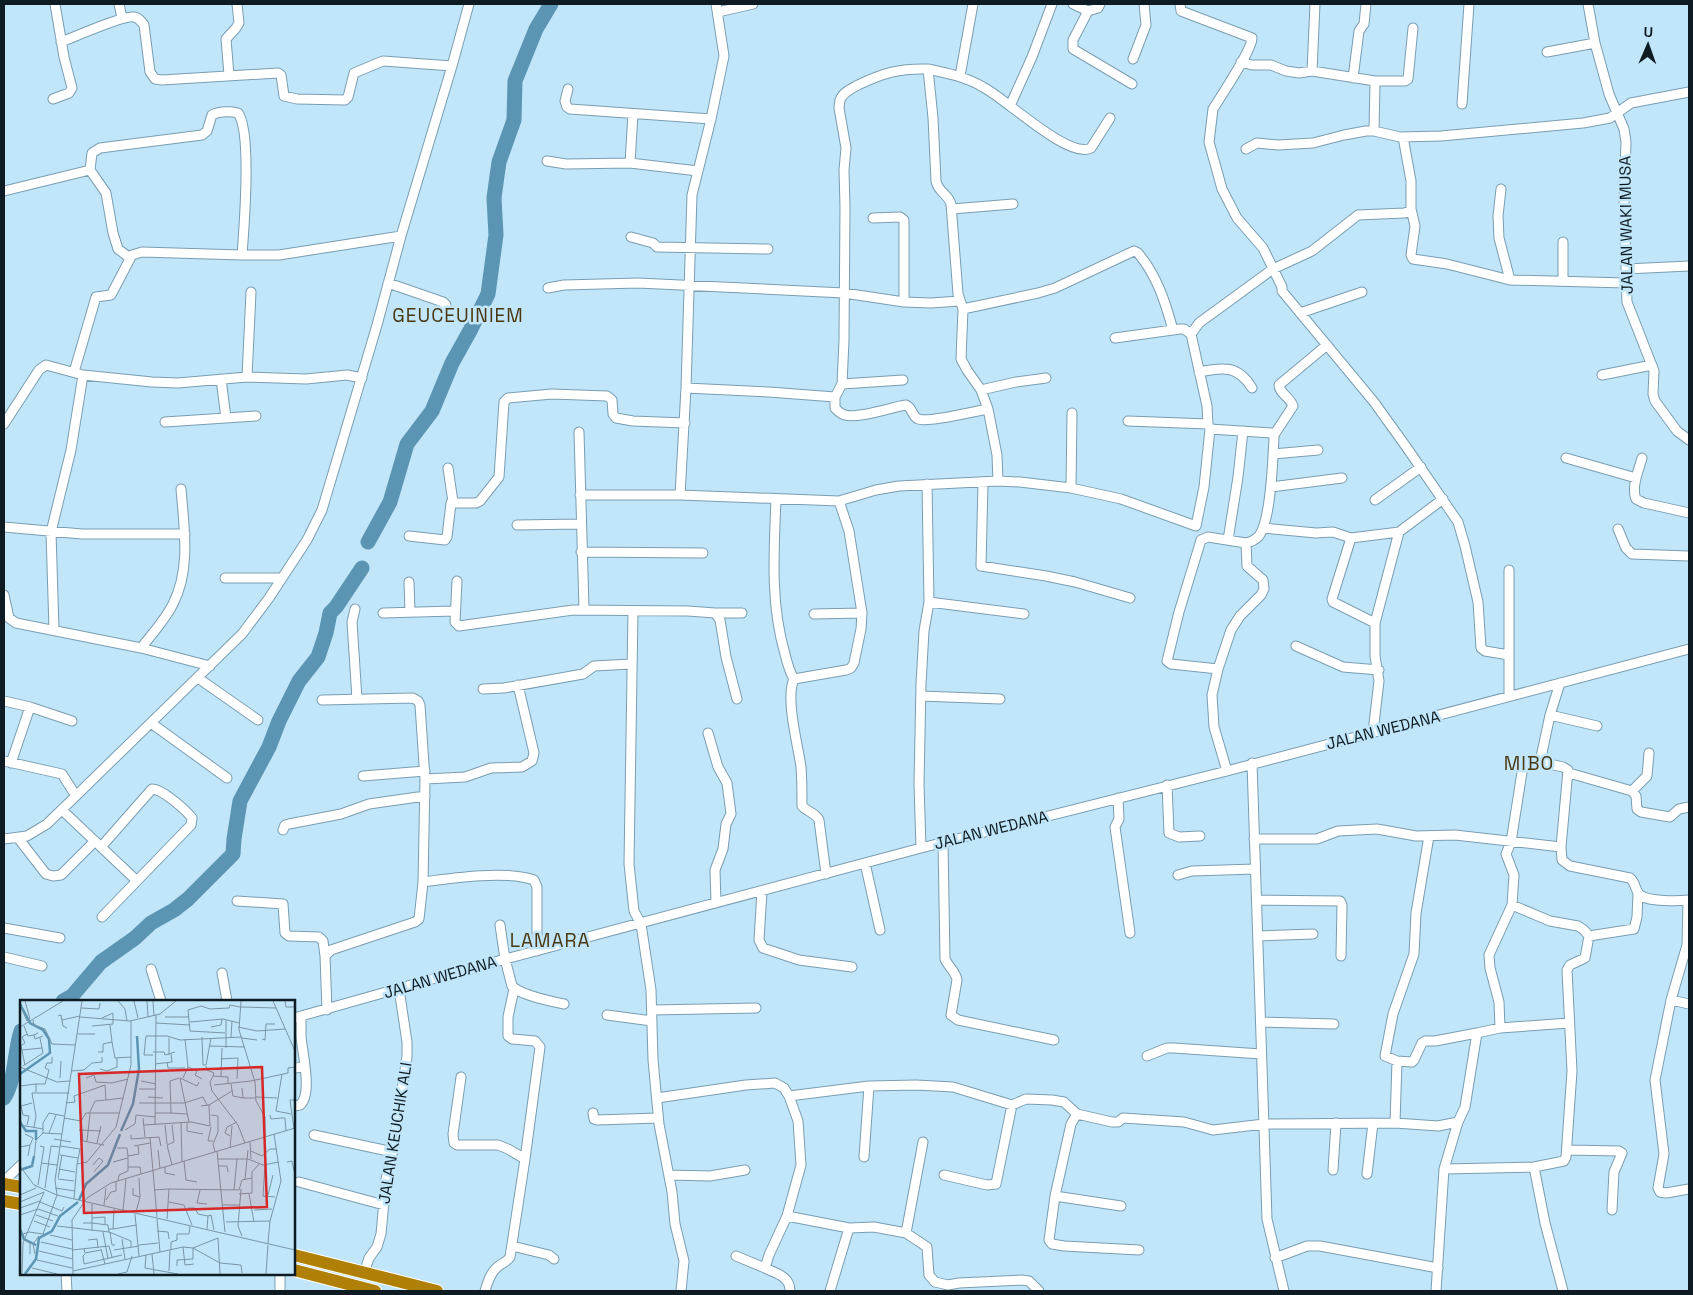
<svg xmlns="http://www.w3.org/2000/svg" width="1693" height="1295" font-family="'Space Grotesk',sans-serif">
<rect width="100%" height="100%" fill="#c1e6fa"/>
<g fill="none" stroke-linecap="round" stroke-linejoin="round">
<path stroke="#5b95b3" stroke-width="15" d="M 368,542 L 390,502 L 407,444 L 432,411 L 452,363 L 471,329 L 488,294 L 496,235 L 494,198 L 497,176 L 499,162 L 514,120 L 515,81 L 536,29 L 551,4
M 63,1001 L 72,996 L 101,962 L 135,938 L 151,923 L 174,910 L 188,899 L 233,854 L 234,839 L 240,801 L 269,747 L 279,721 L 299,681 L 318,657 L 326,633 L 330,613 L 336,607 L 362,568
M 4,1098 C 16,1078 14,1053 21,1031"/>
<defs>
<path id="minor" d="M 119,4 L 122,18
M 1073,4 L 1088,11 L 1073,40 L 1073,49 L 1132,84
M 1180,4 L 1181,11 L 1252,38 C 1252,50 1221,96 1213,109 L 1209,142 L 1222,189 L 1237,218 L 1263,248 L 1282,287 L 1282,291 L 1374,402 L 1407,448 L 1458,522 L 1465,546 L 1478,602 L 1481,648 L 1485,651 L 1509,655 L 1509,696
M 1588,4 L 1595,43 L 1609,94 L 1624,129 L 1626,142 L 1624,200 L 1627,302 L 1654,371 L 1653,394 L 1655,401 L 1677,431 L 1689,440
M 1088,11 L 1098,8 L 1100,4
M 718,12 L 753,4
M 61,42 C 74,37 124,15 134,17 C 139,18 141,21 144,25 L 150,72 L 155,79 L 162,80 L 278,73 L 281,75 L 284,96 L 297,99 L 345,100 L 348,97 L 354,73 L 383,61 L 452,66
M 1547,52 L 1595,43
M 1133,59 L 1146,25 L 1144,4
M 1241,62 L 1252,65 L 1271,65 L 1286,71 L 1299,73 L 1312,71 L 1375,81 L 1374,131
M 1312,71 L 1315,4
M 229,75 L 226,39 L 236,28 L 239,23 L 237,4
M 960,76 L 973,4
M 1353,78 L 1359,31 L 1364,24 L 1366,4
M 1375,81 L 1405,81 L 1408,79 L 1413,28
M 568,89 L 565,101 L 567,107 L 570,109 L 711,119
M 53,99 L 69,93 L 72,88 L 64,57 L 55,4
M 1462,104 L 1469,4
M 1010,106 L 1032,57 L 1052,4
M 1403,137 L 1411,181 L 1411,209 L 1415,226 L 1411,255 L 1413,259 L 1447,264 L 1510,280
M 1246,149 L 1257,143 L 1278,145 L 1313,143 L 1344,135 L 1366,131 L 1374,131 L 1400,137 L 1441,136 L 1583,123 L 1610,118 L 1631,103 L 1689,92
M 547,161 L 566,164 L 630,163 L 698,171
M 630,163 L 633,114
M 90,170 L 106,193 L 113,233 L 118,249 L 130,258
M 1501,189 L 1498,216 L 1499,238 L 1510,280 L 1626,283
M 4,191 L 90,170 L 92,153 L 100,148 L 202,135 L 207,131 L 212,115 C 219,111 230,111 238,113 C 252,132 244,228 242,255 L 279,255 L 401,236
M 952,209 L 1013,204
M 873,218 L 900,217 L 904,220 L 904,302
M 631,237 L 653,243 L 657,247 L 768,249
M 1563,242 L 1563,281
M 1626,269 L 1689,266
M 388,283 L 443,302 L 446,305
M 548,288 L 564,285 L 638,283 L 844,293 L 904,302 L 931,303 L 960,301
M 963,309 L 1038,293 L 1055,288 L 1134,251 L 1138,253 C 1157,276 1165,301 1173,330
M 1300,313 L 1362,292
M 1191,334 L 1199,323 L 1273,269 L 1312,251 L 1358,215 L 1404,213 L 1409,212 L 1411,209
M 74,372 L 96,297 L 111,295 L 132,255 L 142,252 L 242,255
M 1199,372 C 1223,367 1238,365 1252,388
M 1602,375 L 1652,365
M 247,377 L 251,292
M 221,379 L 226,418
M 842,384 L 903,380
M 686,388 L 769,392 L 835,397 L 842,384 L 844,340 L 845,207 L 844,170 L 846,148 L 839,108 L 840,100 C 843,92 851,89 858,85 C 883,73 900,68 928,69
M 981,390 L 1016,382 L 1046,378
M 835,397 L 835,408 C 838,411 840,414 845,415 C 858,419 892,407 906,405 C 912,407 912,416 918,419 C 928,423 975,411 988,409
M 1128,421 L 1208,424
M 165,422 L 256,416
M 4,424 L 39,370 L 46,365 L 83,375 L 152,382 L 178,383 L 247,377 L 306,379 L 347,375 L 362,378
M 1210,429 L 1272,433 L 1274,437 C 1273,458 1271,520 1259,536 C 1255,540 1251,542 1246,543 L 1247,566 L 1263,580 L 1264,589 L 1261,595 L 1240,616 L 1231,630 L 1218,669 L 1212,695 L 1214,727 L 1227,771
M 579,432 L 584,609
M 1274,435 L 1293,406 C 1290,397 1279,393 1279,385 L 1327,345
M 1273,454 L 1318,450
M 1566,458 L 1636,478
M 1642,458 C 1639,470 1631,486 1636,499 L 1644,503 L 1689,513
M 448,468 L 453,502
M 998,481 L 997,455 L 988,409 L 981,390 L 967,370 L 961,359 L 963,309 L 958,294 L 951,204 C 948,194 938,192 936,181 L 933,118 L 928,69 C 947,73 966,77 983,87 C 1005,98 1069,160 1091,148 L 1110,118
M 983,483 L 981,566 L 1046,576 L 1075,582 L 1130,598
M 1271,487 L 1342,478
M 1071,488 L 1072,413
M 580,495 L 680,495 L 839,501 L 876,490 L 899,486 L 998,481 L 1020,482 L 1071,488 L 1121,499 L 1196,526 L 1204,487 L 1210,429 L 1208,424 L 1207,406 L 1191,334 L 1184,329 L 1180,329 L 1115,338
M 680,495 L 686,388 L 692,195 L 711,119 L 724,56 L 716,4
M 776,499 C 774,551 770,603 785,654 C 787,662 789,671 794,679
M 1375,500 L 1421,467
M 517,525 L 581,524
M 4,527 L 82,534 L 185,534
M 1263,528 L 1316,533 L 1333,532 L 1351,538
M 1618,529 L 1626,548 L 1632,554 L 1689,556
M 409,536 L 445,540 L 447,537 L 451,503 L 476,503 L 480,501 L 499,477 L 504,402 L 508,398 L 552,394 L 607,396 L 612,400 L 613,414 L 616,418 L 633,421 L 685,423
M 1228,540 L 1238,477 L 1243,431
M 581,552 L 703,553
M 225,578 L 281,578
M 457,581 L 455,622 L 459,626 L 573,610 L 688,611 L 715,613 L 720,620 L 726,657 L 737,699
M 409,582 L 410,612
M 4,595 L 9,618 L 16,623 L 141,648 L 210,666
M 929,602 L 1024,614
M 355,609 L 352,622 L 357,699
M 633,611 L 629,864 L 634,911 L 641,924 L 651,990 L 653,1060 L 659,1124 L 672,1192 L 675,1224 L 684,1261 L 681,1291
M 383,613 L 454,611
M 715,613 L 742,613
M 814,614 L 862,613
M 1375,623 L 1333,602 L 1332,599 L 1351,538 L 1399,532 L 1443,499
M 54,630 L 51,532 L 71,450 L 83,375
M 1296,646 L 1343,667 L 1379,670
M 141,648 C 152,634 165,620 173,604 C 191,569 184,527 181,489
M 1509,655 L 1509,570
M 1218,669 L 1171,664 L 1167,661 L 1179,612 L 1201,540 L 1208,537 L 1246,543
M 198,678 L 258,720
M 1560,683 L 1550,715 L 1540,762 L 1563,767 L 1568,770 L 1561,847 L 1562,860 L 1570,866 L 1630,878 C 1636,883 1635,891 1640,895 C 1648,902 1679,901 1689,900
M 483,689 L 504,688 L 583,674 L 594,666 L 631,664
M 921,696 L 1000,699
M 322,700 L 413,698 L 418,701 L 420,705 L 425,779 L 423,882 L 419,919 L 415,922 L 331,950 L 325,956 L 327,1010
M 4,701 L 30,707 L 72,721
M 1550,715 L 1597,726
M 151,723 L 227,778
M 1373,732 L 1379,681 L 1375,656 L 1375,623 L 1399,532
M 708,733 L 718,767 L 727,783 L 731,814 L 726,824 L 723,849 L 715,870 L 716,903
M 4,761 L 62,774 L 76,796
M 11,763 L 30,707
M 1252,763 L 1267,1219 L 1284,1291
M 1569,773 L 1632,791 L 1636,796 L 1637,809 L 1641,812 L 1670,817 L 1679,809 L 1689,807
M 363,776 L 425,771
M 425,779 L 465,777 L 491,768 L 522,767 L 532,761 L 534,753 L 518,685
M 1167,785 L 1169,833 L 1179,837 L 1200,836
M 1632,791 L 1647,776 L 1649,753
M 1118,798 L 1119,819 L 1115,827 L 1130,933
M 62,810 L 137,881
M 283,830 L 285,825 L 289,824 L 341,814 L 369,804 L 425,796
M 1429,836 L 1416,913 L 1414,954 L 1393,1014 L 1385,1056 L 1397,1061 L 1412,1062 L 1414,1060 L 1422,1043 L 1425,1041 L 1435,1041 L 1477,1033
M 18,838 L 46,874 L 53,876 L 61,875 L 95,841
M 4,839 L 27,836 L 47,824 L 242,634 L 269,598 L 307,540 L 322,510 L 377,325 L 401,236 L 452,66 L 469,4
M 1254,839 L 1317,839 L 1338,831 L 1377,829 L 1416,836 L 1455,835 L 1561,847
M 943,842 L 945,959 C 948,966 956,972 957,980 L 951,1015 L 958,1020 L 1054,1040
M 101,847 L 152,789 C 162,789 186,810 192,818 L 191,825 L 102,917
M 921,848 L 919,784 L 921,684 L 924,631 L 929,602 L 927,484
M 865,863 L 880,930
M 826,874 L 819,820 C 815,812 807,812 802,806 C 802,793 802,780 801,767 C 798,745 785,698 794,679 L 846,670 L 851,668 L 854,663 L 861,629 L 862,613 L 849,531 L 839,501
M 1178,875 L 1192,871 L 1255,869
M 423,882 C 452,878 507,870 534,880 L 537,887 L 537,951
M 762,891 L 759,940 L 763,948 L 799,960 L 852,967
M 1257,900 L 1340,901 L 1342,905 L 1341,956
M 237,901 L 283,904 L 285,933 L 289,936 L 319,937 L 323,941 L 325,956
M 1688,901 L 1687,945 L 1671,1000 L 1655,1080 L 1664,1154 L 1658,1188 L 1660,1192 L 1666,1193 L 1689,1189
M 500,925 L 505,959 L 512,986 C 522,996 550,1001 564,1004
M 4,928 L 60,938
M 1258,936 L 1313,934
M 1589,936 L 1634,929 L 1637,917 L 1638,893
M 4,957 L 42,966
M 151,969 L 161,1001
M 222,973 L 227,1001
M 514,989 L 508,1017 L 508,1036 L 512,1039 L 535,1041 L 540,1047 L 525,1159
M 1671,1000 L 1689,1004
M 652,1010 L 756,1008
M 607,1015 L 652,1021
M 294,1018 L 457,972 L 921,848 L 1227,771 L 1689,649
M 1261,1022 L 1334,1024
M 1500,1028 L 1499,1002 L 1490,968 L 1489,955 L 1512,905 L 1514,875 L 1506,854 L 1511,842 L 1523,766 L 1530,762 L 1540,762
M 1147,1056 L 1167,1048 L 1174,1048 L 1261,1054
M 294,1068 L 305,1067
M 461,1077 L 453,1134 L 454,1143 L 457,1145 L 498,1145 L 508,1149 L 525,1159 L 510,1257 C 507,1262 504,1262 500,1265 C 491,1271 488,1281 485,1291
M 789,1096 L 869,1086 L 916,1085 L 953,1087 L 1012,1105 L 1026,1099 L 1052,1100 L 1064,1102 L 1077,1114 L 1112,1122 L 1118,1122 L 1123,1118 L 1184,1122 L 1213,1130 L 1264,1124 L 1395,1123 L 1438,1126 L 1458,1122 L 1465,1107 L 1477,1033 L 1500,1028 L 1569,1023
M 657,1098 L 746,1085 L 775,1083 L 784,1088 L 789,1096 L 798,1121 L 801,1165 L 787,1216 L 769,1255 L 765,1268 C 777,1274 790,1276 790,1291
M 294,1106 L 300,1105 C 313,1094 302,1052 301,1036 C 301,1030 301,1023 301,1016
M 593,1113 L 594,1119 L 597,1120 L 658,1118
M 1077,1114 L 1071,1124 L 1055,1196 L 1049,1240 L 1052,1244 L 1064,1246 L 1139,1250
M 1395,1123 L 1397,1061
M 314,1135 L 393,1152
M 1567,1150 L 1619,1151 L 1622,1153 L 1614,1172 L 1612,1210
M 864,1157 L 869,1086
M 1534,1167 L 1545,1223 L 1563,1291
M 1444,1169 L 1534,1167 L 1564,1161 L 1566,1157 L 1572,1071 L 1567,970 L 1570,965 L 1585,958 L 1589,936 L 1584,930 L 1578,926 L 1550,921 L 1512,905
M 1333,1170 L 1336,1123
M 1367,1174 L 1373,1123
M 669,1175 L 710,1176 L 745,1170
M 944,1175 L 987,1185 L 996,1184 L 1012,1105
M 4,1181 L 21,1165
M 299,1182 L 384,1205
M 1055,1196 L 1121,1206
M 787,1216 L 849,1228 L 874,1227 L 906,1233 L 927,1247 L 929,1275 L 935,1282 L 948,1285 L 959,1283 L 1021,1280 L 1029,1281 L 1039,1291
M 906,1233 L 923,1142
M 512,1246 L 549,1255 L 554,1259
M 736,1256 L 765,1268
M 1275,1258 L 1307,1246 L 1320,1246 L 1438,1268
M 364,1273 L 369,1258 L 377,1247 L 381,1234 L 386,1179 L 394,1146 L 407,1056 L 407,1042 L 399,989
M 66,1274 L 67,1291
M 280,1291 L 280,1274
M 830,1291 L 849,1228
M 1436,1291 L 1444,1169 L 1458,1122"/>
<path id="highway" d="M 4,1184 L 21,1187
M 4,1201 L 21,1204
M 294,1255 L 437,1291
M 294,1270 L 375,1291"/>
</defs>
<use href="#minor" stroke="#7a9db0" stroke-width="11"/>
<use href="#highway" stroke="#fff" stroke-width="14"/>
<use href="#minor" stroke="#fff" stroke-width="9"/>
<use href="#highway" stroke="#b07f05" stroke-width="12"/>
</g>
<g text-anchor="middle" dominant-baseline="central" stroke-width="5" stroke-linejoin="round" paint-order="stroke">
<g font-size="16" fill="#0e1b22" stroke="#c1e6fa">
<text transform="translate(1626 225) rotate(-91)">JALAN WAKI MUSA</text>
<text transform="translate(1383 730) rotate(-14)">JALAN WEDANA</text>
<text transform="translate(991 830) rotate(-14)">JALAN WEDANA</text>
<text transform="translate(440 977) rotate(-16)">JALAN WEDANA</text>
<text transform="translate(395 1133) rotate(-81)">JALAN KEUCHIK ALI</text>
</g>
<g font-size="19" letter-spacing="1" fill="#4a3710" stroke="#c1e6fa">
<text x="458" y="315">GEUCEUINIEM</text>
<text x="1529" y="763">MIBO</text>
<text x="550" y="940">LAMARA</text>
</g>
</g>
<g transform="translate(20 1000)">
<rect width="275" height="275" fill="#c1e6fa"/>
<path fill="none" stroke="#5b95b3" stroke-width="2.5" d="M 0,4 L 10,23 L 23,30 L 29,39 L 30,53 L 0,74M 0,122 L 6,131 L 16,131 L 16,140M 101,131 L 113,104 L 119,69 L 117,36M 0,170 L 12,166 L 14,156M 59,200 L 66,184 L 88,165 L 100,134M 0,229 L 4,239 L 16,245M 5,274 L 16,259 L 19,238 L 32,231 L 40,216 L 58,202"/>
<path fill="none" stroke="#7995a4" stroke-width="1" d="M 5,1 L 10,19M 98,1 L 105,9 L 107,21M 114,1 L 118,18M 127,1 L 128,17M 133,1 L 134,16M 221,1 L 219,30 L 235,82 L 236,101 L 245,117M 253,1 L 275,51M 265,1 L 266,7 L 275,7M 0,5 L 7,21M 221,7 L 256,8M 61,8 L 79,9 L 80,3M 38,16 L 41,15 L 43,26 L 47,28M 60,17 L 110,21 L 140,14 L 156,1M 145,17 L 169,17M 13,20 L 14,25 L 25,29 L 32,44 L 55,45M 42,20 L 60,16M 206,20 L 206,48M 170,22 L 203,19 L 219,23M 136,23 L 170,25M 90,25 L 92,42M 4,26 L 8,36 L 14,35M 72,26 L 93,24 L 93,13 L 82,18M 0,27 L 43,1M 191,27 L 201,25 L 202,19M 218,27 L 237,31 L 265,29M 18,33 L 14,35 L 15,39 L 23,36M 205,33 L 170,31 L 168,10 L 181,6 L 190,9 L 209,8 L 210,5 L 220,7M 58,34 L 75,34M 182,37 L 183,65 L 186,65 L 191,38M 211,37 L 212,21M 222,38 L 237,40M 242,39 L 245,40 L 246,24 L 255,24M 0,46 L 5,43 L 2,37 L 7,34M 1,46 L 5,65M 190,46 L 225,47M 2,50 L 22,48M 78,52 L 83,52 L 83,44 L 92,42 L 95,58 L 111,57M 133,52 L 144,52 L 145,55 L 155,52M 133,55 L 124,55 L 126,36 L 147,36 L 160,40 L 222,37M 149,55 L 149,38M 201,59 L 218,58 L 217,79M 147,62 L 148,68 L 165,68M 135,64 L 152,62 L 151,54M 3,66 L 23,53 L 20,38M 186,66 L 187,70 L 194,73 L 193,76 L 208,77 L 208,83M 0,67 L 37,82 L 50,81M 168,67 L 177,71 L 175,75 L 182,79M 80,69 L 87,71 L 97,67 L 97,58M 51,71 L 64,70 L 72,63 L 82,62 L 82,57M 193,76 L 190,82 L 192,91 L 218,125 L 225,143M 201,76 L 202,48M 40,78 L 41,61M 66,78 L 74,75 L 76,82 L 92,83 L 108,79M 163,78 L 168,67 L 165,39M 121,81 L 136,84M 211,84 L 213,96 L 223,98M 194,85 L 231,81 L 268,73 L 268,68 L 275,67M 0,86 L 16,84M 222,88 L 223,98 L 236,98M 119,89 L 135,89M 16,92 L 16,84 L 25,84 L 29,70 L 25,68 L 27,63 L 32,63 L 32,57M 128,97 L 143,98M 236,97 L 257,98M 46,103 L 55,102 L 54,96 L 85,85 L 86,100 L 103,98M 119,103 L 164,103M 164,103 L 183,97 L 187,105M 189,105 L 212,91M 256,111 L 262,74M 256,111 L 271,114M 135,113 L 151,113 L 150,81 L 159,78M 151,113 L 167,114M 69,114 L 75,101 L 86,100M 191,115 L 198,116 L 198,132 L 193,144 L 195,152M 250,115 L 251,119 L 262,118M 245,117 L 245,137M 44,118 L 61,121M 123,118 L 125,137M 262,118 L 265,118 L 266,131M 161,122 L 162,162M 167,122 L 167,131 L 183,134M 169,122 L 160,78 L 177,86 L 179,82M 0,125 L 23,129M 7,125 L 9,116 L 3,115 L 1,106 L 12,103M 124,125 L 171,122 L 190,126 L 189,105 L 181,106M 135,125 L 136,15M 145,125 L 147,144M 14,127 L 16,116 L 12,93 L 49,93M 191,127 L 188,141 L 193,141M 274,129 L 270,100 L 275,100M 59,130 L 81,131M 105,130 L 115,124 L 116,115 L 135,117M 29,133 L 36,115M 5,134 L 13,138 L 10,145M 42,134 L 23,133 L 23,123 L 29,113 L 44,116M 111,135 L 111,139 L 139,137 L 141,146M 210,136 L 205,133 L 207,127 L 217,122M 130,137 L 137,217M 34,139 L 51,142M 67,141 L 70,114M 230,142 L 231,159M 77,143 L 81,126M 84,145 L 63,141 L 61,121 L 66,113 L 99,113M 40,146 L 60,149 L 57,164M 114,146 L 130,143M 0,147 L 10,145 L 8,156M 97,148 L 107,148 L 108,156 L 108,171 L 99,175 L 98,181M 210,148 L 212,126M 138,150 L 140,168M 197,151 L 205,232M 231,151 L 242,156 L 250,149 L 257,149M 40,155 L 58,158M 108,156 L 119,154 L 118,146M 14,159 L 16,140 L 23,133M 198,159 L 228,159 L 243,165 L 259,162M 164,161 L 166,180 L 177,182M 93,162 L 108,158M 267,162 L 272,161 L 275,175M 21,163 L 37,165M 73,165 L 79,158 L 83,161 L 74,172M 152,165 L 147,145 L 154,142 L 152,125M 245,165 L 243,196 L 255,197M 0,166 L 14,185 L 37,195 L 275,250M 198,166 L 207,166 L 208,172M 108,167 L 120,167 L 121,174M 145,167 L 145,173 L 155,175M 39,169 L 55,172M 38,178 L 42,155M 119,178 L 120,197M 38,179 L 54,181M 225,179 L 228,150M 18,185 L 24,147 L 20,146M 25,188 L 31,146 L 40,147M 35,188 L 55,191M 113,188 L 113,195 L 120,197 L 116,212M 149,189 L 219,190 L 222,180 L 232,178M 221,189 L 218,226 L 222,236M 134,190 L 149,189 L 147,219M 180,190 L 177,203 L 187,204M 214,190 L 217,159M 219,194 L 232,193 L 232,172 L 239,164M 229,194 L 234,222M 0,195 L 16,188M 248,195 L 253,175M 54,199 L 57,164 L 67,162 L 96,127 L 111,65 L 111,21M 86,200 L 91,192 L 96,191 L 96,182M 0,202 L 24,192M 20,202 L 42,211 L 44,207M 149,202 L 164,205 L 172,225M 84,205 L 86,188M 202,205 L 219,205M 0,208 L 20,201M 168,208 L 175,208 L 178,214 L 188,216M 103,210 L 106,179M 234,210 L 252,209M 115,214 L 119,256M 0,215 L 18,209 L 38,216M 16,215 L 33,221M 191,215 L 194,230M 72,218 L 85,217 L 85,224M 137,219 L 140,252M 14,221 L 30,227M 206,222 L 250,221M 63,223 L 72,223 L 72,204M 37,226 L 89,232 L 111,241 L 111,247M 89,229 L 93,229 L 94,209M 93,229 L 117,225M 187,229 L 188,216 L 191,215M 72,231 L 72,223 L 88,225 L 89,232M 137,231 L 148,232 L 149,239M 83,232 L 88,259M 90,232 L 92,245 L 95,245M 0,235 L 9,232 L 23,234 L 37,195 L 35,180 L 62,1M 30,235 L 52,240M 198,238 L 173,248 L 200,263M 198,238 L 200,274M 102,239 L 105,259M 68,240 L 77,239 L 78,248M 6,241 L 10,243 L 10,254M 21,242 L 52,249M 248,243 L 250,221 L 261,181 L 254,134M 119,245 L 138,243M 64,249 L 65,253 L 81,250M 81,249 L 85,264M 52,250 L 89,246 L 92,257M 94,250 L 119,246M 151,250 L 151,242 L 157,240 L 157,234 L 169,234 L 170,226M 19,251 L 53,259M 15,254 L 13,244 L 19,236M 65,254 L 63,256 L 64,264 L 102,255M 132,254 L 134,274M 126,255 L 125,268 L 158,274M 17,260 L 52,268M 200,263 L 221,265 L 222,273M 157,266 L 157,260 L 173,259 L 173,248 L 163,247M 12,268 L 37,274M 53,271 L 163,247 L 165,265 L 174,264M 149,271 L 150,250M 2,274 L 3,243 L 24,192M 53,274 L 52,220 L 67,198 L 91,183 L 275,128M 98,274 L 107,272 L 112,256M 246,274 L 248,245"/>
<path fill="#d62828" fill-opacity="0.15" stroke="#d62828" stroke-width="2.5" d="M 242,67 L 247,207 L 64,213 L 59,74 Z"/>
<rect width="275" height="275" fill="none" stroke="#0e1b22" stroke-width="2.5"/>
</g>
<rect width="1693" height="1295" fill="none" stroke="#0e1b22" stroke-width="10"/>
<g transform="translate(1648 45) rotate(2)" stroke="#c1e6fa" stroke-width="4" paint-order="stroke">
<path d="M0-4L9 19L0 12L-9 19Z" fill="#0e1b22"/>
<text y="-8" font-size="14" font-weight="bold" text-anchor="middle" fill="#0e1b22">U</text>
</g>
</svg>
